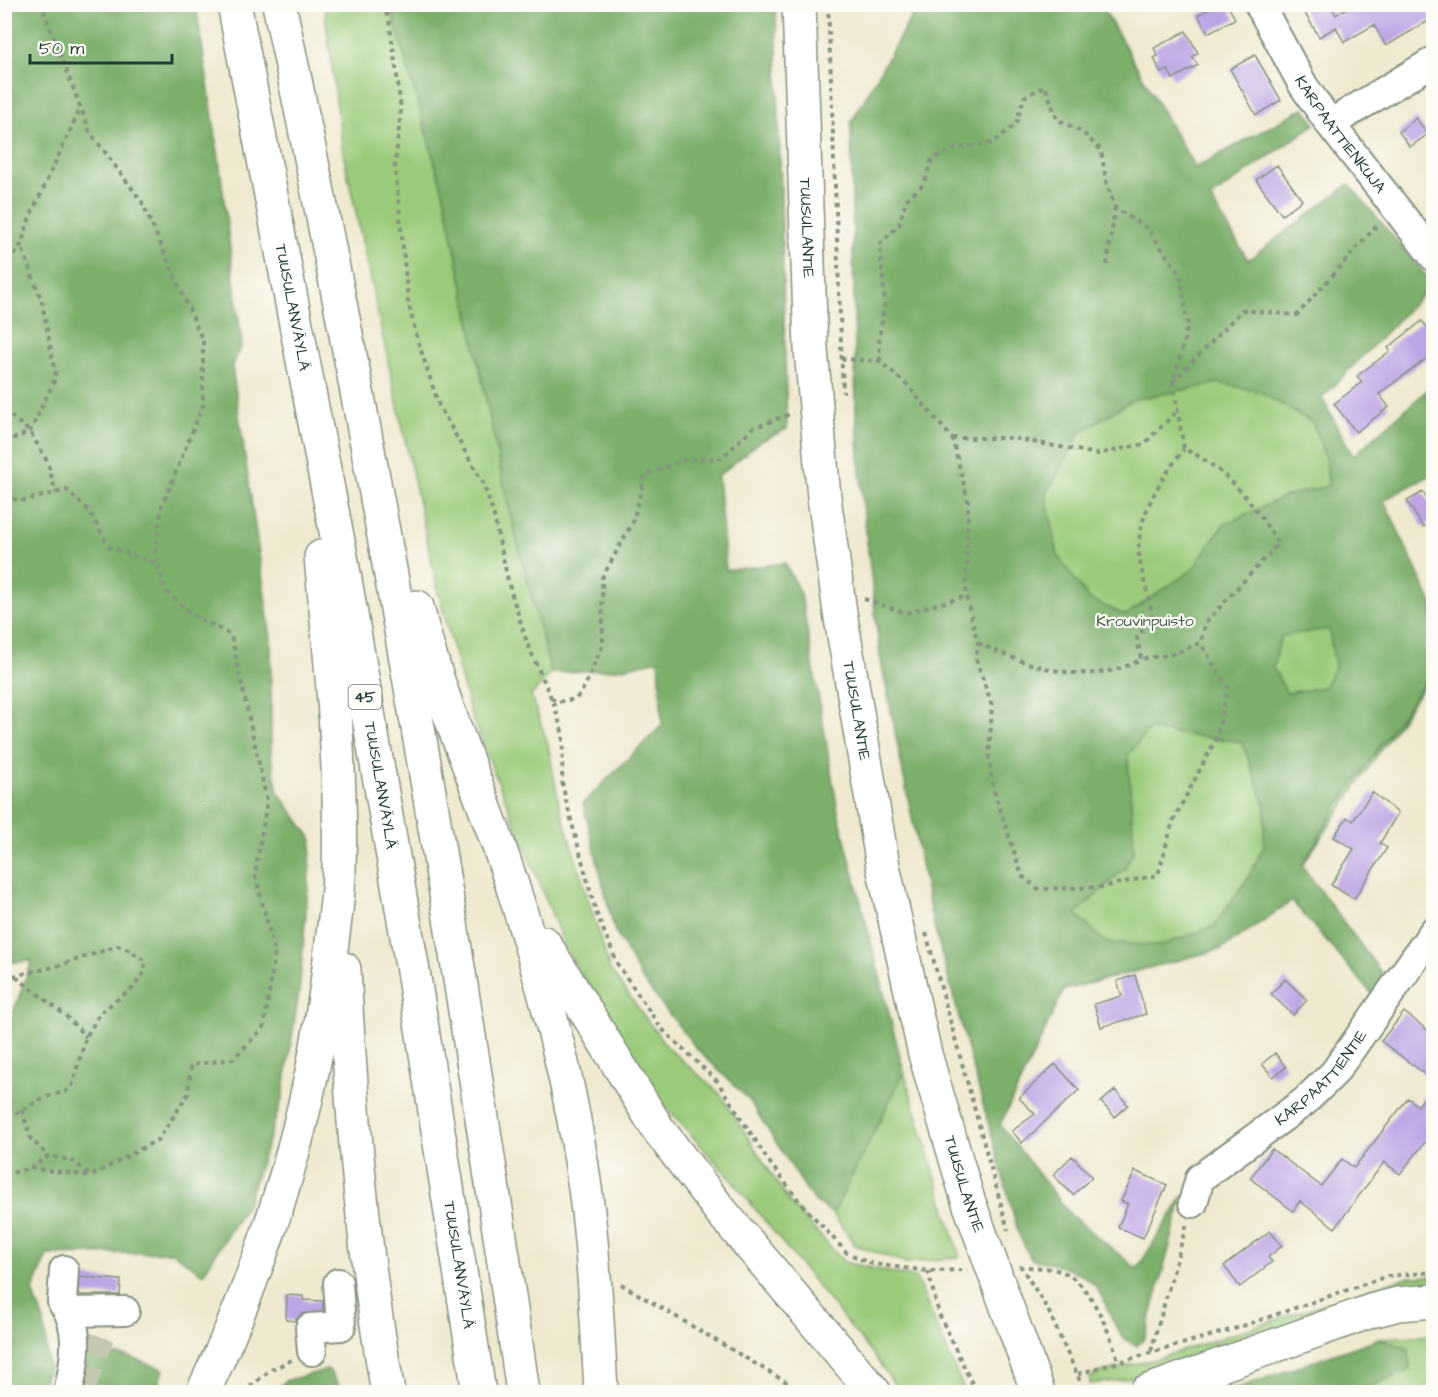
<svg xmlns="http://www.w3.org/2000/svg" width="1438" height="1397" font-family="'Architects Daughter',sans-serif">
<rect width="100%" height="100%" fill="#fdfcf7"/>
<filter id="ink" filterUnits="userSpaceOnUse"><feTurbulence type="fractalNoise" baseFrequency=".0167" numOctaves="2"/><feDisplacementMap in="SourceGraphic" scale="12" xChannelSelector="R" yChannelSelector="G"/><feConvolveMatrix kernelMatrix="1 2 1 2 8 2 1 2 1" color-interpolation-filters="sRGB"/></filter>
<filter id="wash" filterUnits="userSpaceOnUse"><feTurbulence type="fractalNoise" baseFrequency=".008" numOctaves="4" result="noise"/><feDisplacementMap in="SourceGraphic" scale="24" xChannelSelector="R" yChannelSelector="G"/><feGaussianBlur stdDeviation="1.35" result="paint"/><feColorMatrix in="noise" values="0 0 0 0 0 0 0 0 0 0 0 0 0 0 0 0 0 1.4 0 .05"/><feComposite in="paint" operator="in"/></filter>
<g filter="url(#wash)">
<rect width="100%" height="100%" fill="#efe9cf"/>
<path fill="#9bcb7a" stroke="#5d8457" stroke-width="1.5" d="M 1101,4 L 1195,168 L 1304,108 L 1315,124 L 1210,198 L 1248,260 L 1433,606 L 1433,673 L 1302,866 L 1383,975 L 1374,996 L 1292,901 L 1221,949 L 1064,990 L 1000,1125 L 932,919 L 880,655 L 862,496 L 856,410 L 851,123 L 918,5 Z
M 324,5 L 390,5 L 444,195 L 507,501 L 551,673 L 531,696 L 548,744 L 559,804 L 610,970 L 667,1047 L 720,1094 L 790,1203 L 844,1262 L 916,1278 L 965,1392 L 900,1392 L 874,1356 L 731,1179 L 656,1096 L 566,949 L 471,715 L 439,596 L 343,153 Z
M 904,1072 L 960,1257 L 906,1263 L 855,1245 L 833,1214 Z
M 1433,1276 L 1433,1289 L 1147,1374 L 1116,1381 L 1090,1384 L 1090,1378 L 1097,1373 L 1160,1358 L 1384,1284 L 1411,1277 Z
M 1433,1335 L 1433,1392 L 1357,1392 L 1410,1369 L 1409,1349 L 1380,1338 Z"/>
<path fill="#7caf6a" stroke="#4e764f" stroke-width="1.5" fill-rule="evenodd" d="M 5,4 L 196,5 L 217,144 L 242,345 L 232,366 L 271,638 L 271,756 L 278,792 L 312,839 L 300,985 L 283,1096 L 247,1204 L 203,1274 L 172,1252 L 47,1255 L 33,1291 L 44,1322 L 49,1368 L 39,1392 L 4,1392 L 5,1027 L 9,1023 L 32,961 L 13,962 L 5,967 Z
M 390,5 L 776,5 L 787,429 L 761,441 L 718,476 L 726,570 L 785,563 L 801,594 L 838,812 L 904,1072 L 833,1214 L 813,1200 L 749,1100 L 696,1048 L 641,978 L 614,929 L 583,803 L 662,725 L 659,660 L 619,669 L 551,673 L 507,501 L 444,195 Z
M 918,5 L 1101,5 L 1195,168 L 1304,108 L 1315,124 L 1210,198 L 1248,260 L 1349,184 L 1433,284 L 1322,398 L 1353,456 L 1433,385 L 1433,474 L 1384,500 L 1433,606 L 1433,671 L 1337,807 L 1302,866 L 1383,975 L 1374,996 L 1292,901 L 1221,949 L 1064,990 L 1000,1125 L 1071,1215 L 1137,1269 L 1183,1196 L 1145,1338 L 1137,1346 C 1112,1338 1110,1304 1095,1286 C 1080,1269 1051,1264 1031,1259 L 1019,1235 L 932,919 L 880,655 L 862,496 L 856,410 L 851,123 ZM 1220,383 L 1260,392 L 1312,422 L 1326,459 L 1328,486 L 1286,496 L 1223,525 L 1192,570 L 1125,615 L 1089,599 L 1058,556 L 1046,494 L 1081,432 L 1132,400 ZM 1329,629 L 1335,667 L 1324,687 L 1287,693 L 1273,668 L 1281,636 ZM 1149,730 L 1242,742 L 1265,805 L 1264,845 L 1249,876 L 1214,926 L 1159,946 L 1105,942 L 1076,914 L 1125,868 L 1134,850 L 1128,755 Z
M 1380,1338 L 1409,1349 L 1410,1370 L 1357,1392 L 1226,1392 Z
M 87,1353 L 126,1356 L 163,1369 L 157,1392 L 82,1392 Z
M 328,1369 L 343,1392 L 275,1392 L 285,1381 Z"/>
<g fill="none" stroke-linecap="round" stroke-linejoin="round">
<path stroke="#5bc6d6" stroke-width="6" d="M 1432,1392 L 1434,1391"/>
</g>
<g id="blocks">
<path fill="#bca4e5" d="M 1218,4 L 1227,4 L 1235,19 L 1208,33 L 1198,15 Z
M 1313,4 L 1330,4 L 1336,15 L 1353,4 L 1423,4 L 1432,19 L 1386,46 L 1374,25 L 1344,42 L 1336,27 L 1319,37 L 1303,10 Z
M 1186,31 L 1198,53 L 1192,57 L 1198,65 L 1173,79 L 1168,70 L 1161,73 L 1154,58 L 1158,56 L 1154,48 Z
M 1255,55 L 1281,100 L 1256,115 L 1230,69 Z
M 1416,118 L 1428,134 L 1410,147 L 1399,132 Z
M 1277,165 L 1302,200 L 1282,215 L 1256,180 Z
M 1422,321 L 1434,335 L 1434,353 L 1379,394 L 1389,407 L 1356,432 L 1334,404 L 1362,382 L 1357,376 L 1390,351 L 1388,348 Z
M 1423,492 L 1434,509 L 1434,520 L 1423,527 L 1407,501 Z
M 1372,792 L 1398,813 L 1380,843 L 1387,848 L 1354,899 L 1331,885 L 1354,849 L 1334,837 L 1347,817 L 1353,821 Z
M 1135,975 L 1146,1014 L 1101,1027 L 1094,1004 L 1122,996 L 1117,981 Z
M 1285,979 L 1307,1000 L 1293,1015 L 1271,994 Z
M 1404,1012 L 1434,1035 L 1434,1081 L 1381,1041 Z
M 1275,1053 L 1286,1067 L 1273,1077 L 1262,1064 Z
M 1055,1064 L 1079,1090 L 1022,1143 L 1012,1131 L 1035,1114 L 1019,1098 Z
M 1434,1084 L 1434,1131 L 1400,1174 L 1384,1162 L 1335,1228 L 1300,1201 L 1293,1211 L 1250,1178 L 1272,1149 L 1321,1186 L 1342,1159 L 1354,1168 L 1408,1098 L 1418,1106 Z
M 1115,1090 L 1128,1105 L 1115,1117 L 1101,1102 Z
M 1072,1156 L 1092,1177 L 1073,1195 L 1053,1175 Z
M 1135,1171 L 1167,1185 L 1143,1238 L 1118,1227 L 1128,1204 L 1121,1201 Z
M 1270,1231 L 1282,1246 L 1268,1257 L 1272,1262 L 1240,1287 L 1224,1266 Z
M 80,1277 L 121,1280 L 120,1295 L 79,1295 Z
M 287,1295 L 303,1296 L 303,1300 L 323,1301 L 323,1311 L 301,1314 L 295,1321 L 286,1320 Z"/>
</g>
</g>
<g filter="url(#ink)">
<use href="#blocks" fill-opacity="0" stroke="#879382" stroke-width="1.5"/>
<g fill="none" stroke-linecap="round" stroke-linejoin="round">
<path stroke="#c5c7b0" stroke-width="28" stroke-dasharray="28 14" stroke-linecap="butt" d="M 80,1392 L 100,1336"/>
<defs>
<g id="minor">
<path id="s1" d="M 1259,4 L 1303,85 L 1330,124 L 1434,257"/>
<path d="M 1330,124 L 1434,61"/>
<path id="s2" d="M 1193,1203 L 1200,1178 L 1304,1102 L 1334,1073 L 1434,931"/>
<path d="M 64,1270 L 62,1302 C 82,1326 75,1364 68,1392"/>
<path d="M 70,1312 L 125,1311"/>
<path d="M 312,1351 L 310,1328 L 341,1326 L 338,1283"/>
</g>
<g id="major">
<path id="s3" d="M 799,4 L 811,349 L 824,497 L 840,612 L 883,866 L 925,1054 L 968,1200 L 1038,1392"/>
<path d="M 1146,1392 L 1371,1311 L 1398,1304 L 1434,1301"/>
</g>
<g id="highway">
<path id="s4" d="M 234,4 L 341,557 L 414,977 L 479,1392"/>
<path d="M 279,4 C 377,464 456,928 523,1392"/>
<path d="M 417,607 C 440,706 485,797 515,894 C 548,997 576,1104 588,1212 C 595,1271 598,1332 601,1392"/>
<path d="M 544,943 L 658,1129 L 720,1210 L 874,1392"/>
<path d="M 344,969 C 351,1111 363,1252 388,1392"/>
<path d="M 203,1392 C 271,1250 316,1099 332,942 C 335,918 339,893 339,869 C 342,765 331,661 321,557"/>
</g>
</defs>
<use href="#minor" stroke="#879382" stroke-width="32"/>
<use href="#major" stroke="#879382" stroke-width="36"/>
<use href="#highway" stroke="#879382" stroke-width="36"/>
<path stroke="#879382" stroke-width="4" stroke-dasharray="4.5 4.5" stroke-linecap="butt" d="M 383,4 L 389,21 L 396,67 L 401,110 L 395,165 L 408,301 L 417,338 L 439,406 L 483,483 L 493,512 L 509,585 L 527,643 L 554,704 L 563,735 L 562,782 L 566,801 L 596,912 L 618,965 L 661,1028 L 717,1081 L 770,1163 L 799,1201 L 847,1253 L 872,1264 L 928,1271 L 967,1270
M 828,4 L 843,393
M 1107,265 L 1115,208
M 4,270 L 21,245 L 30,217 L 80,109
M 841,359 L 880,361 L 907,385 L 952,438 L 968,501 L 966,596 L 978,643 L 976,659 L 992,706 L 989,759 L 993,788 L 1022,876 L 1038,889 L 1101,887 L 1158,875 L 1173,821 L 1217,737 L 1228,687 L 1200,643
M 880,361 L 879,337 L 885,303 L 880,244 L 899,225 L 906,200 L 924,184 L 932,159 L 957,148 L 993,143 L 1016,124 L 1024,97 L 1045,86 L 1057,119 L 1082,132 L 1101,150 L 1106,181 L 1115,208 L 1147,228 L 1180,274 L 1188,326 L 1173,382 L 1184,449 C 1227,468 1255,505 1278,544 L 1206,622 L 1200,643 L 1173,654 L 1141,659
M 1173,382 L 1242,310 L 1297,315 L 1379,223
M 4,410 L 30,432 L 47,461 L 56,493
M 952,438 L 1012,438 L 1098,454 L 1144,444 L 1176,412
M 4,442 L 30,432 L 56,377 L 42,302 L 21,245
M 4,496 L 21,501 L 67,490 L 89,511 L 109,547 L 158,564
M 864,599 L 906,613 L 966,596
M 978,643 C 1028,666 1089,689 1141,659 L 1137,638 L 1152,617 C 1149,595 1141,574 1139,553 C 1137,514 1162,478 1184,449
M 551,698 L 558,702 L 576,699 L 585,686 L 603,644 L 602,578 L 633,522 L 645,475 L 683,460 L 722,458 L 751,429 L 793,413
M 926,933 L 1008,1230
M 16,977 L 65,1015 L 86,1037
M 4,978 L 54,967 L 118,946 L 131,951 L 146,962 L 143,974 L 133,988 L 101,1012 L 86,1037 L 72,1086 L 65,1092 L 46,1097 L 4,1120
M 22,1110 L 31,1139 L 48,1156
M 30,1168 L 91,1176 L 159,1139 L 188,1094 L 191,1065 L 233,1059 L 264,1027 L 275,953 L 255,874 L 267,801 L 231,635 L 191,614 L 164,589 L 155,552 L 162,506 L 203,405 L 203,341 L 142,202 L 90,132 L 41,4
M 4,1175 L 30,1168 L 48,1156 L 71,1160 L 90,1174
M 1020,1265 L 1048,1310 L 1085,1392
M 1028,1267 C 1043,1268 1061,1268 1073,1278 C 1094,1294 1112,1337 1118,1361
M 928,1271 L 939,1314 L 976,1392
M 621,1284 L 803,1392
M 1151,1351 L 1187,1223
M 1078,1374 L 1237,1328 L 1388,1276 L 1434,1272
M 243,1392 L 272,1369 L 292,1360"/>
<use href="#minor" stroke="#fff" stroke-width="28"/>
<use href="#major" stroke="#fff" stroke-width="33"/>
<use href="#highway" stroke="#fff" stroke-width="33"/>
</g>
</g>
<g text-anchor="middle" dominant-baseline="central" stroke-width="4.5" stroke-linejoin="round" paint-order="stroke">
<rect fill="#fdfcf7" stroke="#62766e" stroke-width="1.5" x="348.5" y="685" width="33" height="24" rx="4.5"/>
<g font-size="15" font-weight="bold" fill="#1f3d34">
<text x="365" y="697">45</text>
</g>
<g font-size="16" fill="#1f3d34" stroke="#fdfcf7">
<text stroke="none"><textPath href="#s1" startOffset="154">KARPAATTIENKUJA</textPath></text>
<text stroke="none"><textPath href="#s3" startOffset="224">TUUSULANTIE</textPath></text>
<text stroke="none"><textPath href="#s4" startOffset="309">TUUSULANVÄYLÄ</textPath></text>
<text stroke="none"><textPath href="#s3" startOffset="710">TUUSULANTIE</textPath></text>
<text stroke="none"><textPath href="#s4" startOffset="795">TUUSULANVÄYLÄ</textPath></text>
<text stroke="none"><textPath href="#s2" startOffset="184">KARPAATTIENTIE</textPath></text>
<text stroke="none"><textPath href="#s3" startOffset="1196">TUUSULANTIE</textPath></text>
<text stroke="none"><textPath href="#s4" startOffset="1281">TUUSULANVÄYLÄ</textPath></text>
</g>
<g font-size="16" fill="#3e6046" stroke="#fdfcf7">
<text x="1145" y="621">Krouvinpuisto</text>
</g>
</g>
<rect width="1438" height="1397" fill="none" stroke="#fdfcf7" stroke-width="24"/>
<path d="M30 54v9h142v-9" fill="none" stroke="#1f3d34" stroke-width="3"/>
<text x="39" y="54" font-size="18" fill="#1f3d34" stroke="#fdfcf7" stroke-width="4.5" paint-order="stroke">50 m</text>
</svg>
